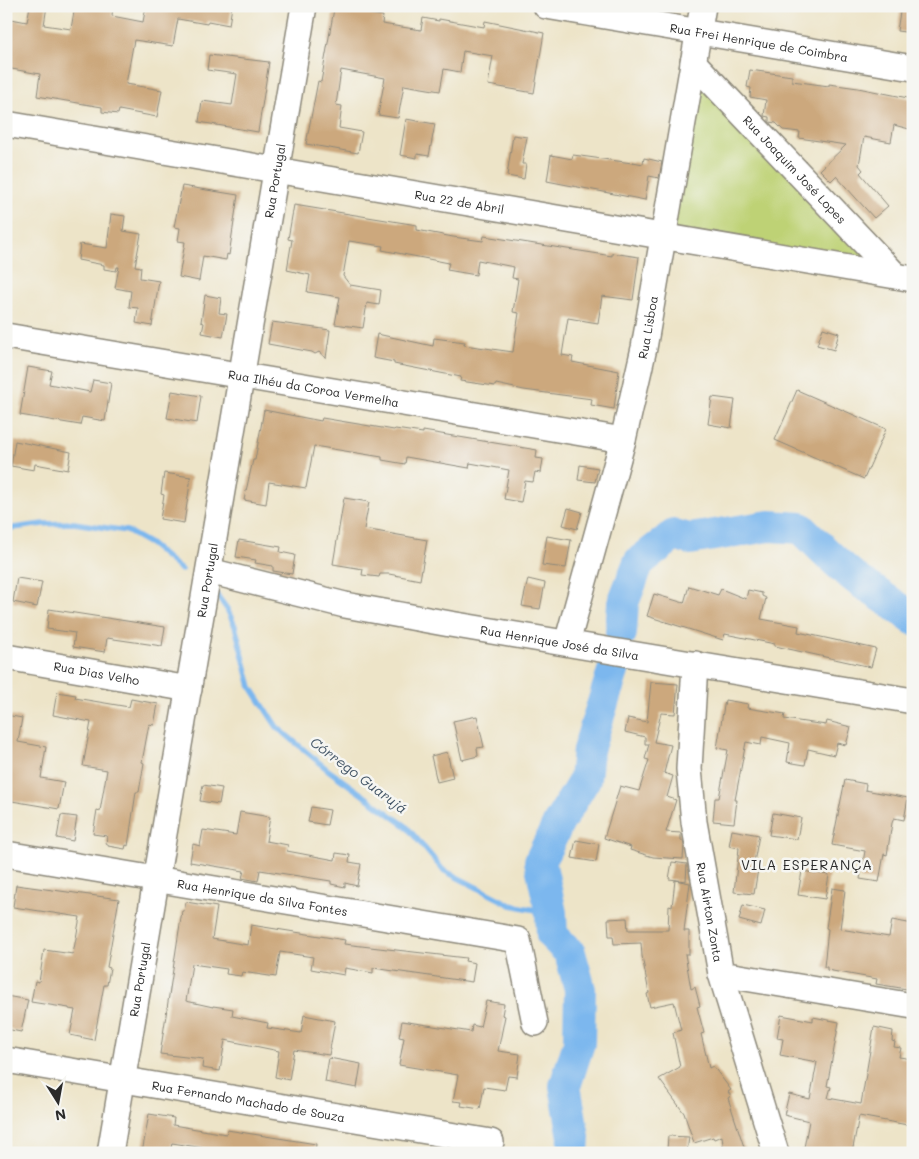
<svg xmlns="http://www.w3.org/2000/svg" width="919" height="1159" font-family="Mali,sans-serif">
<rect width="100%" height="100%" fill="#f6f6f2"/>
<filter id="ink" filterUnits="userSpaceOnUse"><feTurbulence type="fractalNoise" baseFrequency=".02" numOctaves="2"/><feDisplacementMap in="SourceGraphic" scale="10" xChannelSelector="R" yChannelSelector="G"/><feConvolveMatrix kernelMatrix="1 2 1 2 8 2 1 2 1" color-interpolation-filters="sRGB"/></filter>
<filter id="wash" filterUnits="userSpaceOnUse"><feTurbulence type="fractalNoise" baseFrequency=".0096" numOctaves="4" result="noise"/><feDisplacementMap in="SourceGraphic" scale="20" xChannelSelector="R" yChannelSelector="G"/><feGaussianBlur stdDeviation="1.12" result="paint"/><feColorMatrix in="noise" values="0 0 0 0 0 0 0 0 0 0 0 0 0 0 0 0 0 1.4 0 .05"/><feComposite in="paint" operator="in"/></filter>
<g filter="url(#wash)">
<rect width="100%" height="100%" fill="#ede4c8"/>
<path fill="#bed275" stroke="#747e50" d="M 693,62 L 896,276 L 663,236 Z"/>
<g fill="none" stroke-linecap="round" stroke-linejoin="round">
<path stroke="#7cb7ee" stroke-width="5.5" d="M 6,529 L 43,524 L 74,523 L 127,531 L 150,544 L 181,570
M 216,594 L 227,609 L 235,626 L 251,687 L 277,727 L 328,770 L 406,826 L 443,870 L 511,905 L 551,913"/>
<path stroke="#7cb7ee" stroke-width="32" d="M 621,633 L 623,603 L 639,562 L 674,535 L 690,539 L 769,526 L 801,528 C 820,546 839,567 862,583 C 879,595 897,605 913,619
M 573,1153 L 574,1137 L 565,1086 L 579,1043 L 580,989 L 570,953 L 552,935 L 551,913 L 540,861 L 559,822 L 585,779 L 588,750 L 614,668"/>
</g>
<g id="blocks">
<path fill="#cca87d" d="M 30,6 L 47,6 L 44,25 L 71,29 L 75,6 L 113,6 L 112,16 L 143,22 L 146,6 L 232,6 L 229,25 L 208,21 L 207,24 L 178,19 L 173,46 L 134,40 L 126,84 L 162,90 L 157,117 L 119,110 L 118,114 L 102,112 L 102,107 L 37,96 L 40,74 L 6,68 L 6,18 L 27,22 Z
M 337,6 L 370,6 L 369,14 L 383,16 L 382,24 L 421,30 L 423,18 L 439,21 L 439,19 L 484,27 L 485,21 L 544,33 L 534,93 L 488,85 L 493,56 L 463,51 L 460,72 L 444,69 L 440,91 L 404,85 L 398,118 L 378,115 L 385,78 L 341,70 L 336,105 L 342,106 L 339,128 L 362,132 L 358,153 L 306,144 L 318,81 L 321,82 L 334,9 L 336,10 Z
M 901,6 L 913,6 L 913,33 L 897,31 Z
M 209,55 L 269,62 L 258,132 L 199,122 L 202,101 L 232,105 L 237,74 L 207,70 Z
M 750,70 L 792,76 L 792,81 L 829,86 L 829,84 L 858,88 L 913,99 L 913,130 L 894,125 L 891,142 L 864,137 L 859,165 L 863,170 L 860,173 L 888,206 L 874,218 L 836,176 L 831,181 L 820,170 L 846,145 L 799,138 L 800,132 L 783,130 L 776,123 L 769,122 L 769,117 L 764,116 L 766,100 L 750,97 L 751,88 L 747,87 Z
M 406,119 L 435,124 L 429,156 L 417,154 L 417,158 L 400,155 Z
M 513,135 L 527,137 L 522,164 L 526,164 L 524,179 L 507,176 Z
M 551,155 L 572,159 L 573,155 L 632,163 L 633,162 L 643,164 L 644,158 L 662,162 L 659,178 L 649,176 L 645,200 L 547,181 Z
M 182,186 L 238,195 L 229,255 L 227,254 L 226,260 L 203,256 L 199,281 L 179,277 L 185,242 L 178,241 L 180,228 L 174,227 Z
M 294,205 L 417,225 L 417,230 L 453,237 L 483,241 L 484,236 L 612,256 L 612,253 L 639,257 L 633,300 L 602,296 L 598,323 L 568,318 L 562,355 L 573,357 L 572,362 L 619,371 L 614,409 L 591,405 L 592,399 L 524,390 L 496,384 L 495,386 L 460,381 L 461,377 L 394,364 L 394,362 L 373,358 L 377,334 L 433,346 L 434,338 L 465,342 L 464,345 L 513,352 L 519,313 L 513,312 L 518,279 L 512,278 L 514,267 L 478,260 L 476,275 L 447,270 L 449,263 L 382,250 L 383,246 L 349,241 L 343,276 L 350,285 L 381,290 L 379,305 L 367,303 L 363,328 L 335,324 L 340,297 L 307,292 L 310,275 L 287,270 L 292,240 L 288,239 Z
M 111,214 L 125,216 L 123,231 L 141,234 L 135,266 L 141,267 L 140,278 L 159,281 L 152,326 L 136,323 L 138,308 L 129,307 L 131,291 L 115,288 L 119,267 L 117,267 L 116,271 L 104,269 L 104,265 L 78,260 L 80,244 L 107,248 Z
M 205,295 L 221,298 L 219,313 L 227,314 L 223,337 L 202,333 L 204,323 L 201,322 Z
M 272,322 L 330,330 L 326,358 L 319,352 L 315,354 L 312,352 L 268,344 Z
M 823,328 L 839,333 L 834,350 L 817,345 Z
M 28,367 L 52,371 L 49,384 L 90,392 L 93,380 L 111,383 L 105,421 L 82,417 L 80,425 L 20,415 Z
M 797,390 L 886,429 L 864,479 L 775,440 Z
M 172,391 L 201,396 L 197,423 L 167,418 Z
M 712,397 L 735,400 L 731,428 L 708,424 Z
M 264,410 L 321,421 L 322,418 L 394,430 L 395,429 L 423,433 L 423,431 L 537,450 L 536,458 L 543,459 L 541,473 L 535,472 L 533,482 L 525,481 L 521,502 L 504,499 L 509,470 L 470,463 L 469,468 L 406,457 L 405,464 L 382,460 L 382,457 L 314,446 L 306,488 L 269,482 L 266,504 L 244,500 L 253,460 L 255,460 Z
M 15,441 L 71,452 L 68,470 L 35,464 L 34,470 L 11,466 Z
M 580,465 L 598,468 L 595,482 L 578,480 Z
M 164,473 L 191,477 L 184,523 L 160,519 L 164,495 L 161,494 Z
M 344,498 L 369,502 L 364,529 L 427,540 L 420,580 L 389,574 L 380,574 L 379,577 L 362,575 L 363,569 L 333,564 Z
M 568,508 L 582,512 L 577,529 L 563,525 Z
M 547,536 L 571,540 L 566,568 L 542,565 Z
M 239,540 L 281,547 L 280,552 L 295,555 L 292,574 L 273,571 L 273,566 L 255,563 L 256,560 L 236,557 Z
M 17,578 L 42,582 L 37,607 L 13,602 Z
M 528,579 L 545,583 L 540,609 L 522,606 Z
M 689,586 L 718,595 L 721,589 L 746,599 L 748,590 L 762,593 L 762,596 L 766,598 L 761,619 L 799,626 L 798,632 L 876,649 L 871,667 L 775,646 L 775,644 L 725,634 L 723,640 L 647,616 L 654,594 L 684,603 Z
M 49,609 L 165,627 L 162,646 L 107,638 L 105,652 L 73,647 L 75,633 L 47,629 Z
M 651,682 L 678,684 L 675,714 L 661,713 L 654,742 L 671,745 L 664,773 L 673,776 L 667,797 L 676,800 L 666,832 L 681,833 L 681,841 L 683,841 L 684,845 L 683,859 L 653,857 L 630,850 L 631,847 L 604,838 L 620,786 L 639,791 L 649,760 L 645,759 L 649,744 L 645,744 L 645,737 L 625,732 L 628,718 L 647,722 Z
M 57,692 L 76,695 L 75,698 L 129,707 L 131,699 L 158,704 L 154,725 L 149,724 L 142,762 L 144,763 L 139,792 L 136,792 L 128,846 L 126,845 L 125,849 L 108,846 L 108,844 L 106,844 L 107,836 L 93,834 L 97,810 L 100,811 L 107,770 L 83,766 L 91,722 L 53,715 Z
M 725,700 L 748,704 L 747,708 L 785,714 L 784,719 L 826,725 L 827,721 L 851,727 L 846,745 L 837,743 L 834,755 L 808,749 L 805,765 L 787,762 L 790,743 L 762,737 L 761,745 L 746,742 L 735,800 L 737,800 L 734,823 L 713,821 L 715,798 L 719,798 L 728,750 L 717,748 Z
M 6,715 L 22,718 L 18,742 L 46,747 L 41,778 L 64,782 L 59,809 L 6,800 Z
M 477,716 L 484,747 L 477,748 L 478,756 L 462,760 L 453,721 Z
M 447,752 L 453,778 L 437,782 L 431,756 Z
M 845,780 L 866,784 L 865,790 L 908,798 L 904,820 L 894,818 L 892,823 L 887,855 L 884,854 L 879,882 L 860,879 L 865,851 L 832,845 Z
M 203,785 L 222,788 L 219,804 L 200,801 Z
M 311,807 L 330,810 L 327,825 L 308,822 Z
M 240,812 L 270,817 L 266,841 L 288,845 L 287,851 L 335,860 L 336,853 L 350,855 L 349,862 L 361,864 L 357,886 L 345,883 L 345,887 L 331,884 L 331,881 L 260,870 L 258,881 L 242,878 L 244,871 L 190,862 L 193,844 L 200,846 L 203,830 L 236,835 Z
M 773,813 L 801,818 L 797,839 L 769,835 Z
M 61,815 L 77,817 L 73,841 L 57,838 Z
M 732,830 L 759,835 L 753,868 L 758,869 L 754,894 L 734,892 L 739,848 L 729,846 Z
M 576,840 L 599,844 L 596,862 L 572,858 Z
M 672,862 L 687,864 L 686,881 L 669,879 Z
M 802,871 L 829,875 L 825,899 L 798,895 Z
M 675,880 L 690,883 L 684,931 L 689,931 L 689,954 L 685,954 L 691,989 L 695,987 L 700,1006 L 697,1007 L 704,1033 L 701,1034 L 709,1068 L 713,1066 L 731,1090 L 728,1092 L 731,1096 L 728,1098 L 746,1153 L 724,1153 L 722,1136 L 714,1139 L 713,1137 L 694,1143 L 684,1113 L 659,1079 L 680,1067 L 673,1033 L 681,1030 L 674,1002 L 650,1007 L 647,994 L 649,993 L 642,956 L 641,943 L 614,944 L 613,936 L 609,936 L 608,919 L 627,918 L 628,930 L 668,930 L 669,906 L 672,907 Z
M 16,885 L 119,899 L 107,967 L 110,968 L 107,985 L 104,985 L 94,1040 L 70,1035 L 75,1010 L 69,1009 L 69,1008 L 31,1002 L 35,981 L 39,982 L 44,950 L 73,954 L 80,917 L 13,907 Z
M 832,888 L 845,890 L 840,929 L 889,937 L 892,920 L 913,924 L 913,990 L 876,984 L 877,979 L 827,970 L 827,967 L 824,967 L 828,929 L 826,928 Z
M 186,902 L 217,907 L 212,939 L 248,945 L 251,925 L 345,940 L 344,944 L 466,958 L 465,961 L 475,963 L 472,982 L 373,968 L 373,973 L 345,968 L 344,975 L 311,969 L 313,957 L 280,952 L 276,977 L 242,972 L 241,976 L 226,974 L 227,969 L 192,964 L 186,1001 L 213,1007 L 213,1006 L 233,1009 L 232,1016 L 268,1023 L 267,1028 L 301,1033 L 304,1015 L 335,1021 L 329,1055 L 294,1050 L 289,1080 L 275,1077 L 279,1051 L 225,1040 L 220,1071 L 202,1068 L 203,1059 L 160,1054 L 182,911 L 184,911 Z
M 743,905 L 765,910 L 761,926 L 739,920 Z
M 6,996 L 28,1000 L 21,1032 L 6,1029 Z
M 486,1001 L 504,1004 L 502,1015 L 505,1016 L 498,1051 L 520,1054 L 517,1077 L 508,1076 L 505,1090 L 484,1087 L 480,1109 L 461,1106 L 462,1102 L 453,1101 L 458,1075 L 399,1065 L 404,1038 L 399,1037 L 402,1021 L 471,1032 L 472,1025 L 480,1027 Z
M 781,1015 L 813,1021 L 813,1017 L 839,1022 L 827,1086 L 831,1087 L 828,1098 L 861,1104 L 874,1027 L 893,1031 L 892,1041 L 895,1042 L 894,1047 L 901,1048 L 899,1057 L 913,1059 L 913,1126 L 859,1116 L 852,1153 L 803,1153 L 809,1121 L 784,1115 L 789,1094 L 810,1099 L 817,1062 L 780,1055 L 783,1039 L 777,1038 Z
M 329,1058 L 361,1064 L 357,1088 L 325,1082 Z
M 149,1114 L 174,1118 L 173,1125 L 226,1134 L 227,1130 L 316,1144 L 315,1153 L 223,1153 L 223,1151 L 172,1143 L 170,1153 L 142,1153 Z
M 668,1136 L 689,1137 L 687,1152 L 667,1150 Z"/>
</g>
</g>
<g filter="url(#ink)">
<use href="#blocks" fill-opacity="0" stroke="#8c887a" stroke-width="1"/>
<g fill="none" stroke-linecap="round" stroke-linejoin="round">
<defs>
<g id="minor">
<path id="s1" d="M 546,6 L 913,68"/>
<path id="s2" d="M 693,62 L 896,276"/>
<path id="s3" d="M 6,124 L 913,279"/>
<path id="s4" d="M 6,336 L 623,440"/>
<path id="s5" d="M 209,571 L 345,605 L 450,624 L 913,701"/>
<path id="s6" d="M 567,643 L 623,440 L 644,348 L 703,6"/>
<path id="s7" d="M 6,657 L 189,689"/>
<path id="s8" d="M 695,664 L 689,769 L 694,822 L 721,974 L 776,1153"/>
<path id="s9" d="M 6,854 L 518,940 L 535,1023"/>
<path d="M 721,974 L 913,1006"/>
<path id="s10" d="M 6,1060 L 491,1142"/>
<path id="s11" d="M 110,1153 L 304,6"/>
</g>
</defs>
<use href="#minor" stroke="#8c887a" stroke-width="28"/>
<use href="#minor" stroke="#fff" stroke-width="25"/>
</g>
</g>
<g text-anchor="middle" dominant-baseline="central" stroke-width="5" stroke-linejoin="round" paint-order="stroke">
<g font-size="12" fill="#2b2b2b" stroke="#f6f6f2">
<text stroke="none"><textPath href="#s1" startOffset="216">Rua Frei Henrique de Coimbra</textPath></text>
<text stroke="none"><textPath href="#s2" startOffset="148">Rua Joaquim José Lopes</textPath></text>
<text stroke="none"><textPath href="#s11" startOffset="986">Rua Portugal</textPath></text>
<text stroke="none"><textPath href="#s3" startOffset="460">Rua 22 de Abril</textPath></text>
<text stroke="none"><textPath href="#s6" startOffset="326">Rua Lisboa</textPath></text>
<text stroke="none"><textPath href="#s4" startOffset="312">Rua Ilhéu da Coroa Vermelha</textPath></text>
<text stroke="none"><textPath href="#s11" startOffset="581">Rua Portugal</textPath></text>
<text stroke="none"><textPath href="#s5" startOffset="358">Rua Henrique José da Silva</textPath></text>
<text stroke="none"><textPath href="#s7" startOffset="92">Rua Dias Velho</textPath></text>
<text stroke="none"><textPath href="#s9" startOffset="260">Rua Henrique da Silva Fontes</textPath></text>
<text stroke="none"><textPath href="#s8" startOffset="250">Rua Airton Zonta</textPath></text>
<text stroke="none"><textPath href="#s11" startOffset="176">Rua Portugal</textPath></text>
<text stroke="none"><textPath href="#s10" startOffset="246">Rua Fernando Machado de Souza</textPath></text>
</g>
<g font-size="14" font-style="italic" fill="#435566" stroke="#f6f6f2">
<text transform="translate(359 775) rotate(37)">Córrego Guarujá</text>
</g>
<g font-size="14" letter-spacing="1" fill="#2b2b2b" stroke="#f6f6f2">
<text x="807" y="864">VILA ESPERANÇA</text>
</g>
</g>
<rect width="919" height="1159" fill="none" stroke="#f6f6f2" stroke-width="25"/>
<g transform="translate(58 1102) rotate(169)" stroke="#f6f6f2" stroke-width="4" paint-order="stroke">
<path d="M0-4L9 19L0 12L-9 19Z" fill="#2b2b2b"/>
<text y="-8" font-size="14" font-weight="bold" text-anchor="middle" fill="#2b2b2b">N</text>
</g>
</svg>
